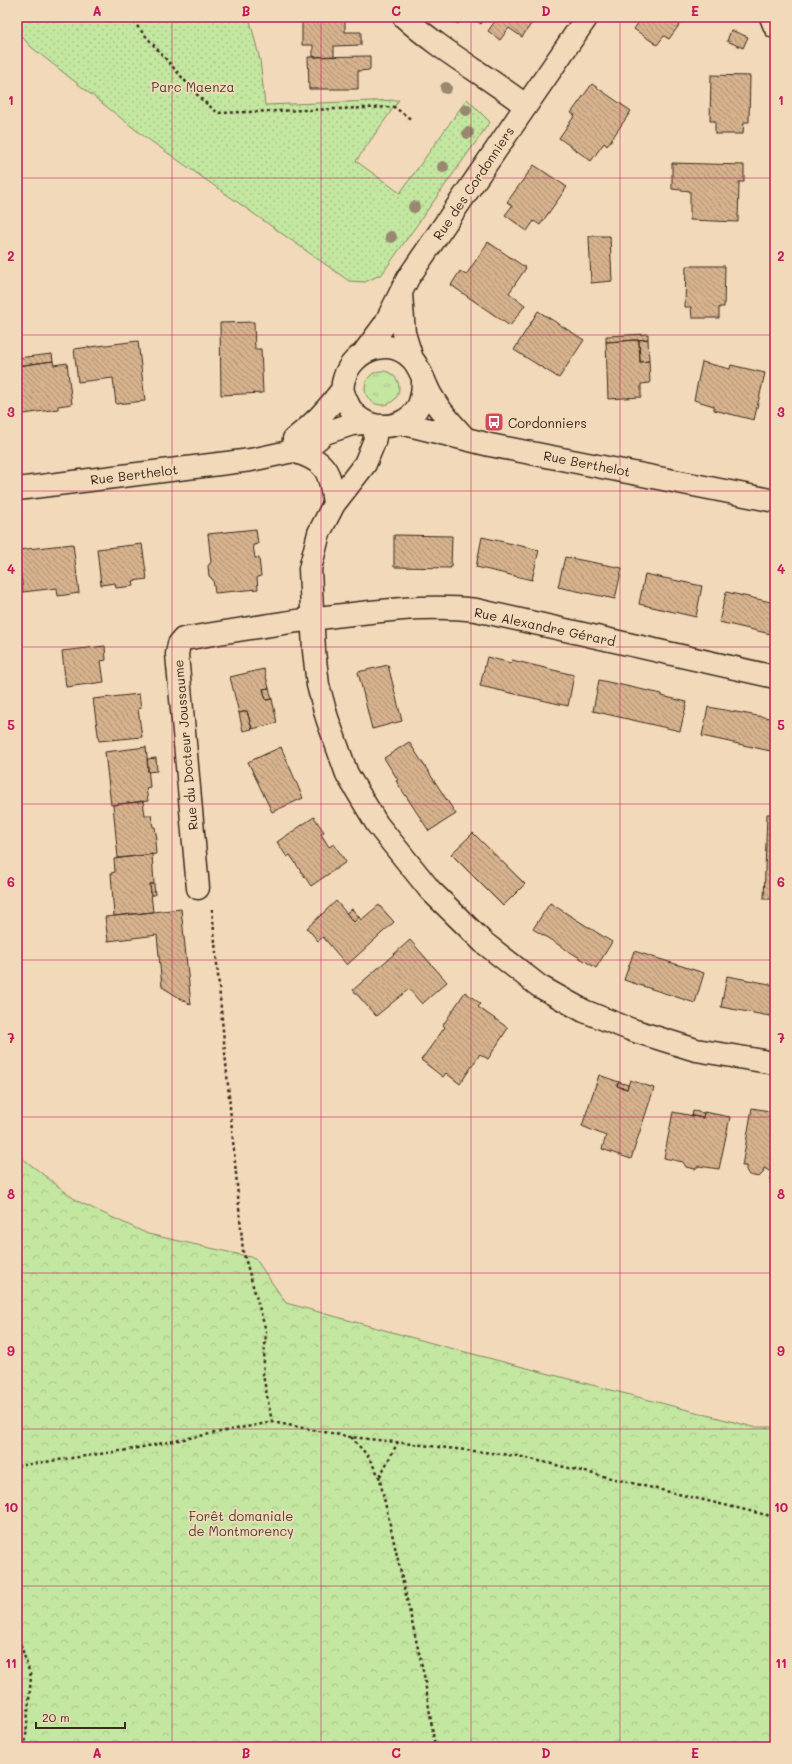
<svg xmlns="http://www.w3.org/2000/svg" width="792" height="1764" font-family="Mali,sans-serif">
<defs>
<pattern id="grass-tufts" width="24" height="20" patternUnits="userSpaceOnUse"><rect width="24" height="20" fill="#c3e6a0"/><path d="M3 7l-1-3M5 7V3M7 7l1-3M15 17l-1-3M17 17v-4M19 17l1-3" fill="none" stroke="#a8c589"/></pattern>
<pattern id="forest-crowns" width="20" height="18" patternUnits="userSpaceOnUse"><rect width="20" height="18" fill="#c3e6a0"/><path d="M2 6a3 3 0 1 1 6 0M12 15a3 3 0 1 1 6 0" fill="none" stroke="#a8c589"/></pattern>
<pattern id="park-dots" width="8" height="8" patternUnits="userSpaceOnUse"><rect width="8" height="8" fill="#c3e6a0"/><path d="M2 2h.1M6 6h.1" fill="none" stroke="#a8c589" stroke-width="1.8" stroke-linecap="round"/></pattern>
<pattern id="building-back-hatch" width="6" height="6" patternUnits="userSpaceOnUse"><rect width="6" height="6" fill="#d6b28d"/><path d="M-1 5l2 2M0 0l6 6M5-1l2 2" fill="none" stroke="#af9173"/></pattern>
</defs>
<rect width="100%" height="100%" fill="#f1d9b9"/>
<filter id="ink" filterUnits="userSpaceOnUse"><feTurbulence type="fractalNoise" baseFrequency=".025" numOctaves="2"/><feDisplacementMap in="SourceGraphic" scale="8" xChannelSelector="R" yChannelSelector="G"/><feConvolveMatrix kernelMatrix="1 2 1 2 8 2 1 2 1" color-interpolation-filters="sRGB"/></filter>
<g filter="url(#ink)">
<path fill="url(#grass-tufts)" stroke="#7f885f" d="M365 388a17 17 0 1 1 34 0a17 17 0 1 1-34 0Z"/>
<path fill="url(#forest-crowns)" stroke="#7f885f" d="M 17,1154 L 77,1201 L 148,1234 L 255,1258 L 286,1303 L 450,1348 L 753,1427 L 775,1427 L 775,1747 L 17,1747 Z"/>
<path fill="url(#park-dots)" stroke="#7f885f" d="M 17,17 L 249,17 L 260,60 L 265,105 L 399,100 L 356,161 L 400,193 L 467,99 L 490,122 L 382,274 L 365,282 L 349,281 L 141,134 L 30,46 L 17,31 Z"/>
<path fill="url(#building-back-hatch)" stroke="#3b2a1e" d="M 302,17 L 345,17 L 345,32 L 361,32 L 361,45 L 334,46 L 334,56 L 313,57 L 313,45 L 302,45 Z
M 448,17 L 463,17 L 458,24 Z
M 471,17 L 486,17 L 481,24 Z
M 498,17 L 536,17 L 522,37 L 509,28 L 500,40 L 488,31 Z
M 638,17 L 685,17 L 669,39 L 664,36 L 657,45 L 634,29 L 641,19 Z
M 731,30 L 748,37 L 743,48 L 727,41 Z
M 370,56 L 370,70 L 358,71 L 358,89 L 309,89 L 308,57 Z
M 711,75 L 750,76 L 749,122 L 744,122 L 743,134 L 715,134 L 715,121 L 710,121 Z
M 592,84 L 631,111 L 607,146 L 604,143 L 591,161 L 559,138 L 575,115 L 571,113 Z
M 672,163 L 744,165 L 744,182 L 739,182 L 738,222 L 690,220 L 690,191 L 672,189 Z
M 534,165 L 567,187 L 540,225 L 534,221 L 527,231 L 505,215 L 512,206 L 507,202 Z
M 589,236 L 610,236 L 612,281 L 591,283 Z
M 488,242 L 526,268 L 509,293 L 525,305 L 510,326 L 451,285 L 460,271 L 466,275 Z
M 686,266 L 725,266 L 724,307 L 719,307 L 719,318 L 692,318 L 691,307 L 685,307 Z
M 538,311 L 584,340 L 559,378 L 514,350 Z
M 254,322 L 255,349 L 261,349 L 263,393 L 221,395 L 220,323 Z
M 648,334 L 648,339 L 606,342 L 606,336 Z
M 648,339 L 649,361 L 640,362 L 639,340 Z
M 639,340 L 640,362 L 649,361 L 650,383 L 641,384 L 641,397 L 608,399 L 606,342 Z
M 138,341 L 145,401 L 116,404 L 113,378 L 78,382 L 74,349 Z
M 52,354 L 53,361 L 17,366 L 17,358 Z
M 53,361 L 54,365 L 67,363 L 72,404 L 58,406 L 58,409 L 17,415 L 17,366 Z
M 702,362 L 730,369 L 731,365 L 765,373 L 754,420 L 714,410 L 714,406 L 694,400 Z
M 256,529 L 258,544 L 253,545 L 255,558 L 259,558 L 261,576 L 257,577 L 258,589 L 215,593 L 213,580 L 209,576 L 208,566 L 211,562 L 208,534 Z
M 394,535 L 452,536 L 451,568 L 394,567 Z
M 482,537 L 539,550 L 532,580 L 476,567 Z
M 73,544 L 79,593 L 58,596 L 57,588 L 23,592 L 18,550 Z
M 142,544 L 147,579 L 133,581 L 134,586 L 116,588 L 115,583 L 101,585 L 97,549 Z
M 565,557 L 622,568 L 615,599 L 558,587 Z
M 645,574 L 702,586 L 696,617 L 639,604 Z
M 726,592 L 775,603 L 775,635 L 719,622 Z
M 105,646 L 106,660 L 101,661 L 104,682 L 66,687 L 62,651 Z
M 487,657 L 511,663 L 512,660 L 574,675 L 568,706 L 480,686 Z
M 388,665 L 402,721 L 372,729 L 358,672 Z
M 264,669 L 269,688 L 263,689 L 266,700 L 272,699 L 277,723 L 252,729 L 247,711 L 239,713 L 230,677 Z
M 599,680 L 662,694 L 662,696 L 687,702 L 680,731 L 593,711 Z
M 269,688 L 272,699 L 266,700 L 263,689 Z
M 139,694 L 141,708 L 138,709 L 142,737 L 99,741 L 93,699 Z
M 708,707 L 775,719 L 775,752 L 702,736 Z
M 247,711 L 252,729 L 243,731 L 239,713 Z
M 409,742 L 456,814 L 429,831 L 396,781 L 398,780 L 384,758 Z
M 146,747 L 150,787 L 146,788 L 148,801 L 111,805 L 105,752 Z
M 281,747 L 303,798 L 272,812 L 248,762 Z
M 156,758 L 157,771 L 148,772 L 147,759 Z
M 143,801 L 145,815 L 151,815 L 153,827 L 155,827 L 157,840 L 155,841 L 156,854 L 118,858 L 113,805 Z
M 767,814 L 775,814 L 775,899 L 764,899 Z
M 314,817 L 324,832 L 321,834 L 329,847 L 334,844 L 346,862 L 311,886 L 290,855 L 287,857 L 277,842 Z
M 473,833 L 525,884 L 503,906 L 451,854 Z
M 152,854 L 154,884 L 150,884 L 153,912 L 114,916 L 111,873 L 115,872 L 114,859 Z
M 150,884 L 154,884 L 155,895 L 151,895 Z
M 336,901 L 354,922 L 359,917 L 361,920 L 379,905 L 394,922 L 347,965 L 323,937 L 318,941 L 307,928 Z
M 550,903 L 612,942 L 596,968 L 533,929 Z
M 181,909 L 189,984 L 191,1005 L 162,987 L 157,935 L 108,941 L 105,917 Z
M 352,909 L 359,917 L 354,922 L 346,913 Z
M 410,940 L 447,982 L 422,1004 L 409,989 L 376,1016 L 353,990 Z
M 634,951 L 704,973 L 695,1003 L 624,980 Z
M 727,976 L 775,985 L 775,1017 L 721,1007 Z
M 465,992 L 481,1004 L 478,1007 L 508,1028 L 488,1059 L 480,1054 L 460,1084 L 446,1073 L 443,1077 L 421,1060 L 445,1027 L 443,1025 Z
M 599,1075 L 619,1082 L 617,1086 L 627,1089 L 630,1080 L 654,1088 L 631,1159 L 602,1149 L 606,1136 L 582,1126 Z
M 619,1082 L 628,1085 L 627,1089 L 617,1086 Z
M 752,1108 L 775,1112 L 775,1184 L 770,1183 L 772,1173 L 766,1169 L 764,1168 L 763,1173 L 759,1177 L 749,1175 L 746,1170 L 746,1166 L 742,1166 Z
M 693,1111 L 704,1113 L 703,1118 L 692,1116 Z
M 673,1112 L 703,1118 L 704,1112 L 730,1117 L 719,1169 L 699,1166 L 695,1169 L 686,1167 L 683,1162 L 664,1158 Z"/>
<g fill="none" stroke-linecap="round" stroke-linejoin="round">
<defs>
<path id="minor" d="M 404,17 C 441,51 486,75 526,106
M 771,17 L 775,27
M 401,294 L 404,333 L 412,359
M 365,351 L 385,324 L 408,278 L 587,17
M 423,381 C 423,390 422,397 419,405 C 404,435 359,432 347,402 C 343,394 341,388 344,379 C 352,350 390,335 412,359 C 421,368 425,386 432,397 C 441,413 453,425 466,439
M 401,423 L 490,445 L 775,501
M 377,426 L 374,442 L 365,464 L 334,504 L 319,533 L 310,569 L 314,651 L 318,685 L 327,718 L 347,774 L 377,824 L 430,890 L 483,942 L 539,986 L 584,1011 L 632,1030 L 696,1050 L 775,1063
M 294,439 C 313,425 328,409 342,390
M 293,451 C 326,461 330,470 334,504
M 17,489 L 251,460 L 293,451 L 313,443 L 325,433 L 352,424 L 365,423
M 198,888 L 177,654 L 179,644 L 183,639 C 243,629 302,619 361,613 C 400,609 437,605 476,610 L 775,677"/>
</defs>
<use href="#minor" stroke="#3b2a1e" stroke-width="25"/>
<path stroke="#3b2a1e" stroke-width="2.5" stroke-dasharray="3 3" stroke-linecap="butt" d="M 129,17 L 201,99 L 218,113 L 394,107 L 412,120
M 212,909 L 243,1251 L 266,1331 L 263,1375 L 272,1422
M 351,1437 L 367,1455 L 379,1476 L 424,1675 L 435,1747
M 17,1466 L 127,1450 L 272,1422 L 351,1437 L 518,1456 L 775,1517
M 380,1476 L 398,1442
M 17,1633 L 31,1677 L 25,1747"/>
<use href="#minor" stroke="#f1d9b9" stroke-width="22"/>
</g>
<g fill="#98886f">
<circle cx="446" cy="88" r="6"/>
<circle cx="466" cy="110" r="6"/>
<circle cx="468" cy="133" r="6"/>
<circle cx="443" cy="167" r="6"/>
<circle cx="414" cy="207" r="6"/>
<circle cx="391" cy="237" r="6"/>
</g>
</g>
<path fill="none" stroke="#c2185b" stroke-width="1" stroke-opacity="0.55" d="M 172,17 L 172,1747M 321,17 L 321,1747M 471,17 L 471,1747M 620,17 L 620,1747M 17,178 L 775,178M 17,335 L 775,335M 17,491 L 775,491M 17,647 L 775,647M 17,804 L 775,804M 17,960 L 775,960M 17,1117 L 775,1117M 17,1273 L 775,1273M 17,1429 L 775,1429M 17,1586 L 775,1586"/>
<defs>
<symbol id="bus-square" viewBox="-11 -11 22 22"><rect x="-9" y="-9" width="18" height="18" rx="4" fill="#d1495b" stroke="#f1d9b9"/><path d="M-5-6H5V4H4V6H2V4H-2V6H-4V4H-5ZM-3.5-4V0h7V-4ZM-3.5 1.2v1.5H-2V1.2ZM2 1.2v1.5H3.5V1.2Z" fill="#fff"/></symbol>
</defs>
<g fill-rule="evenodd">
<use href="#bus-square" x="483" y="411" width="22" height="22"/>
</g>
<g text-anchor="middle" dominant-baseline="central" stroke-width="4" stroke-linejoin="round" paint-order="stroke">
<g font-size="13" fill="#4f4632" stroke="#f1d9b9">
<text x="193" y="86">Parc Maenza</text>
<text x="241" y="1515">Forêt domaniale<tspan x="241" dy="15">de Montmorency</tspan></text>
</g>
<g font-size="13" fill="#3b2a1e" stroke="#f1d9b9">
<text transform="translate(473 183) rotate(-56)">Rue des Cordonniers</text>
<text transform="translate(587 463) rotate(11)">Rue Berthelot</text>
<text transform="translate(134 474) rotate(-7)">Rue Berthelot</text>
<text transform="translate(545 626) rotate(12)">Rue Alexandre Gérard</text>
<text transform="translate(185 745) rotate(-95)">Rue du Docteur Joussaume</text>
</g>
<g font-size="13" fill="#3b2a1e" stroke="#f1d9b9" text-anchor="start">
<text x="508" y="422">Cordonniers</text>
</g>
</g>
<rect width="792" height="1764" fill="none" stroke="#f1d9b9" stroke-width="44"/>
<path d="M36 1722v6h89v-6" fill="none" stroke="#3b2a1e" stroke-width="2"/>
<text x="42" y="1722" font-size="12" fill="#3b2a1e" stroke="#f1d9b9" stroke-width="3" paint-order="stroke">20 m</text>
<rect x="22" y="22" width="748" height="1720" fill="none" stroke="#c2185b" stroke-width="1.5"/>
<g font-size="13" text-anchor="middle" font-weight="bold" fill="#c2185b">
<text x="97" y="16">A</text>
<text x="246" y="16">B</text>
<text x="396" y="16">C</text>
<text x="546" y="16">D</text>
<text x="695" y="16">E</text>
<text x="11" y="105">1</text>
<text x="781" y="105">1</text>
<text x="11" y="261">2</text>
<text x="781" y="261">2</text>
<text x="11" y="417">3</text>
<text x="781" y="417">3</text>
<text x="11" y="574">4</text>
<text x="781" y="574">4</text>
<text x="11" y="730">5</text>
<text x="781" y="730">5</text>
<text x="11" y="887">6</text>
<text x="781" y="887">6</text>
<text x="11" y="1043">7</text>
<text x="781" y="1043">7</text>
<text x="11" y="1199">8</text>
<text x="781" y="1199">8</text>
<text x="11" y="1356">9</text>
<text x="781" y="1356">9</text>
<text x="11" y="1512">10</text>
<text x="781" y="1512">10</text>
<text x="11" y="1668">11</text>
<text x="781" y="1668">11</text>
<text x="97" y="1758">A</text>
<text x="246" y="1758">B</text>
<text x="396" y="1758">C</text>
<text x="546" y="1758">D</text>
<text x="695" y="1758">E</text>
</g>
</svg>
